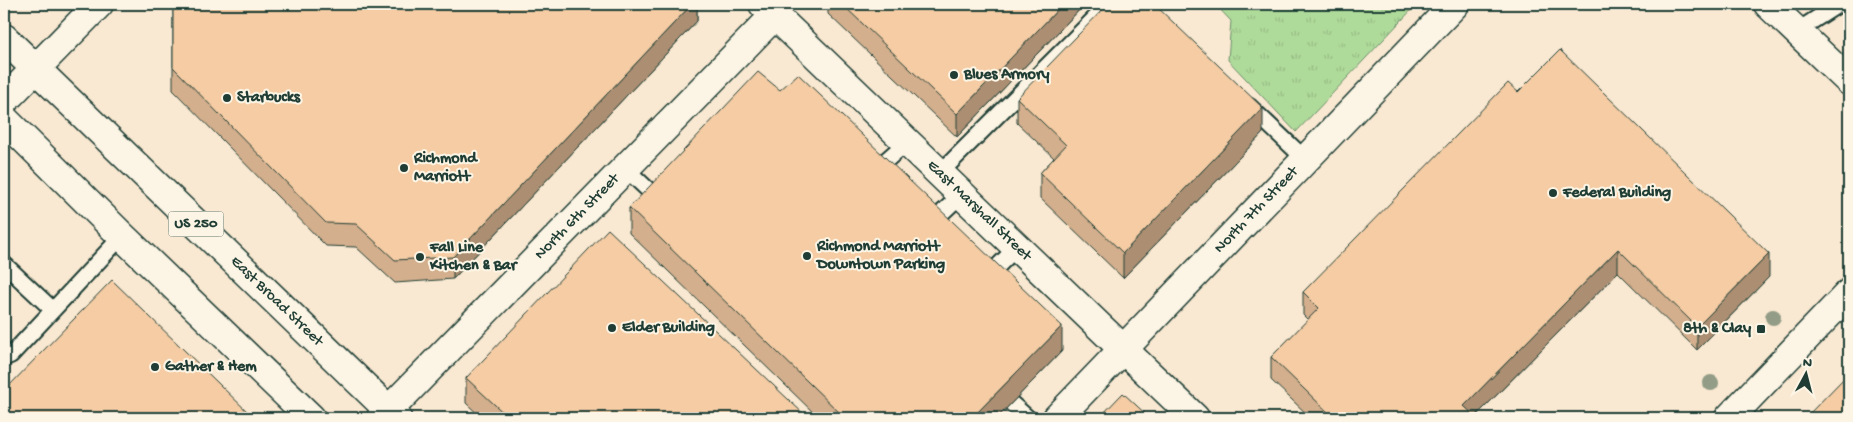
<svg xmlns="http://www.w3.org/2000/svg" width="1853" height="422" font-family="'Gochi Hand',sans-serif">
<defs>
<pattern id="grass-tufts" width="24" height="20" patternUnits="userSpaceOnUse" patternTransform="scale(1.25)"><rect width="24" height="20" fill="#afdb9a"/><path d="M3 7l-1-3M5 7V3M7 7l1-3M15 17l-1-3M17 17v-4M19 17l1-3" fill="none" stroke="#96bd85"/></pattern>
</defs>
<rect width="100%" height="100%" fill="#fae9d2"/>
<filter id="ink" filterUnits="userSpaceOnUse"><feTurbulence type="fractalNoise" baseFrequency=".02" numOctaves="2"/><feDisplacementMap in="SourceGraphic" scale="10" xChannelSelector="R" yChannelSelector="G"/><feConvolveMatrix kernelMatrix="1 2 1 2 8 2 1 2 1" color-interpolation-filters="sRGB"/></filter>
<g filter="url(#ink)">
<path fill="url(#grass-tufts)" stroke="#678c67" d="M 1215,4 L 1417,4 L 1296,132 L 1228,60 L 1231,21 Z"/>
<g fill="none" stroke-linecap="round" stroke-linejoin="round">
<defs>
<path id="service" d="M 1797,31 L 1839,4
M 1249,106 L 1306,160
M 626,169 L 660,201
M 874,171 L 907,142
M 940,173 L 1109,4
M 930,224 L 962,194
M 4,264 L 53,310
M 986,278 L 1017,247
M 4,358 L 11,355 L 122,236
M 1011,403 L 1028,418"/>
<path id="minor" d="M 1768,4 L 1849,81"/>
<g id="tertiary">
<path id="s1" d="M 763,4 L 1195,418"/>
<path id="s2" d="M 381,418 L 775,15"/>
</g>
<path id="secondary" d="M 1729,418 L 1849,293"/>
<g id="primary">
<path id="s3" d="M 4,38 L 397,418"/>
<path d="M 4,101 L 99,4"/>
<path d="M 4,119 L 122,236 L 311,418"/>
<path id="s4" d="M 1057,418 L 1455,4"/>
</g>
</defs>
<use href="#service" stroke="#1f3d34" stroke-width="19"/>
<use href="#minor" stroke="#1f3d34" stroke-width="31"/>
<use href="#tertiary" stroke="#1f3d34" stroke-width="31"/>
<use href="#secondary" stroke="#1f3d34" stroke-width="31"/>
<use href="#primary" stroke="#1f3d34" stroke-width="31"/>
<use href="#service" stroke="#fcf5e5" stroke-width="15"/>
<use href="#minor" stroke="#fcf5e5" stroke-width="28"/>
<use href="#tertiary" stroke="#fcf5e5" stroke-width="28"/>
<use href="#secondary" stroke="#fcf5e5" stroke-width="28"/>
<use href="#primary" stroke="#fcf5e5" stroke-width="28"/>
</g>
<g fill="#929c86">
<circle cx="1773" cy="317" r="8"/>
<circle cx="1711" cy="383" r="8"/>
</g>
<path fill="#d3af8d" stroke="#1f3d34" d="M 173,4 L 697,4 L 697,21 L 453,279 L 395,283 L 356,247 L 326,246 L 173,90 Z
M 828,4 L 1085,4 L 957,137 L 828,14 Z
M 1842,4 L 1849,4 L 1849,10 Z
M 1518,92 L 1769,277 L 1697,350 L 1618,272 L 1475,417 L 1477,418 L 1311,418 L 1271,380 L 1271,357 L 1308,320 L 1303,315 L 1303,292 Z
M 1017,98 L 1263,133 L 1123,278 L 1040,198 L 1040,173 L 1054,158 L 1017,123 Z
M 629,208 L 1062,351 L 997,418 L 819,418 L 629,233 Z
M 466,378 L 808,418 L 482,418 L 466,403 Z"/>
<path fill="#ac8f73" stroke="#1f3d34" d="M 692,4 L 697,4 L 697,21 L 453,279 L 453,257 Z
M 1063,4 L 1085,4 L 957,137 L 957,114 Z
M 1263,108 L 1263,133 L 1123,278 L 1123,253 Z
M 1618,249 L 1618,272 L 1474,418 L 1464,406 Z
M 1769,254 L 1769,277 L 1697,350 L 1697,327 Z
M 1062,326 L 1062,351 L 997,418 L 972,418 Z"/>
<path fill="#f5cca4" stroke="#1f3d34" d="M 173,4 L 692,4 L 453,257 L 395,260 L 356,224 L 326,223 L 173,67 Z
M 842,4 L 1063,4 L 957,114 Z
M 1108,4 L 1154,4 L 1263,108 L 1123,253 L 1040,173 L 1066,145 L 1017,98 Z
M 1560,50 L 1769,254 L 1697,327 L 1618,249 L 1464,406 L 1477,418 L 1334,418 L 1271,357 L 1319,308 L 1303,292 L 1508,83 L 1518,92 Z
M 758,72 L 780,90 L 798,74 L 1062,326 L 972,418 L 845,418 L 629,208 Z
M 608,229 L 808,418 L 509,418 L 466,378 Z
M 112,280 L 254,418 L 4,418 L 4,391 Z
M 1849,373 L 1849,418 L 1805,418 Z
M 1123,393 L 1150,418 L 1099,418 Z"/>
</g>
<g fill="#1f3d34" stroke="#fcf5e5" stroke-width="2">
<circle cx="954" cy="75" r="5"/>
<circle cx="227" cy="98" r="5"/>
<circle cx="404" cy="168" r="5"/>
<circle cx="1553" cy="193" r="5"/>
<circle cx="807" cy="256" r="5"/>
<circle cx="420" cy="257" r="5"/>
<circle cx="612" cy="328" r="5"/>
<rect x="1756" y="324" width="10" height="10" rx="2.5"/>
<circle cx="155" cy="367" r="5"/>
</g>
<g text-anchor="middle" dominant-baseline="central" stroke-width="4" stroke-linejoin="round" paint-order="stroke">
<rect fill="#fcf5e5" stroke="#617469" stroke-width="1" x="168.5" y="211.5" width="55" height="25" rx="4"/>
<g font-size="15" font-weight="bold" fill="#1f3d34">
<text x="196" y="224">US 250</text>
</g>
<g font-size="16" font-weight="bold" fill="#1f3d34" stroke="#fcf5e5" text-anchor="start">
<text x="964" y="75">Blues Armory</text>
<text x="237" y="98">Starbucks</text>
<text x="414" y="159">Richmond<tspan x="414" dy="18">Marriott</tspan></text>
<text x="1563" y="193">Federal Building</text>
<text x="817" y="247">Richmond Marriott<tspan x="817" dy="18">Downtown Parking</tspan></text>
<text x="430" y="248">Fall Line<tspan x="430" dy="18">Kitchen &amp; Bar</tspan></text>
<text x="622" y="328">Elder Building</text>
<text x="1751" y="329" text-anchor="end">8th &amp; Clay</text>
<text x="165" y="367">Gather &amp; Hem</text>
</g>
<g font-size="16" fill="#1f3d34" stroke="#fcf5e5">
<text stroke="none"><textPath href="#s1" startOffset="299">East Marshall Street</textPath></text>
<text stroke="none"><textPath href="#s4" startOffset="288">North 7th Street</textPath></text>
<text stroke="none"><textPath href="#s2" startOffset="281">North 6th Street</textPath></text>
<text stroke="none"><textPath href="#s3" startOffset="379">East Broad Street</textPath></text>
</g>
</g>
<rect width="1853" height="422" fill="none" stroke="#fcf5e5" stroke-width="20"/>
<rect x="10" y="10" width="1833" height="402" fill="none" stroke="#1f3d34" stroke-width="2" filter="url(#ink)"/>
<g transform="translate(1806 374) rotate(7)" stroke="#fcf5e5" stroke-width="4" paint-order="stroke">
<path d="M0-4L9 19L0 12L-9 19Z" fill="#1f3d34"/>
<text y="-8" font-size="14" font-weight="bold" text-anchor="middle" fill="#1f3d34">N</text>
</g>
</svg>
